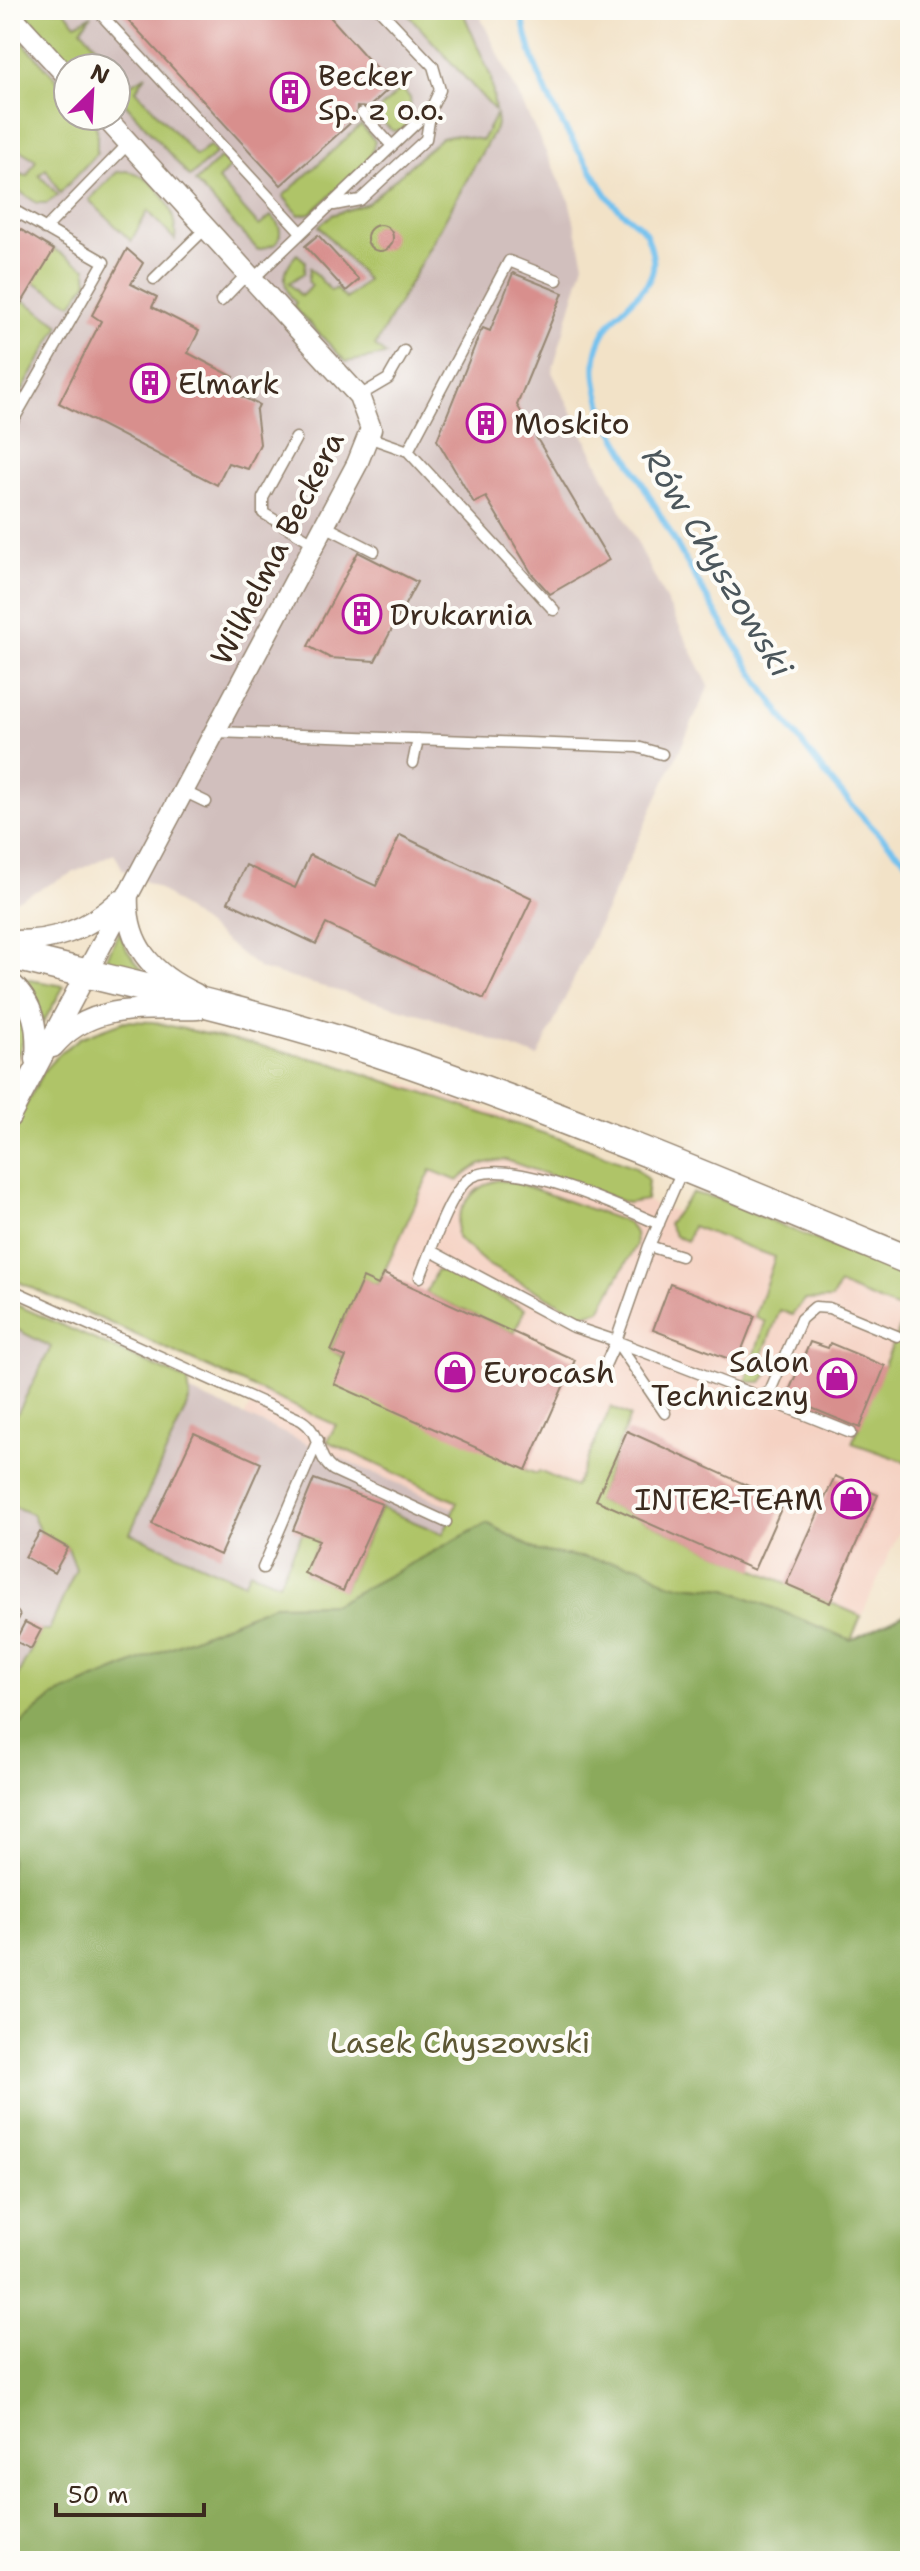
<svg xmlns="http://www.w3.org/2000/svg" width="920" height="2571" font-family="'Shantell Sans',sans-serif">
<rect width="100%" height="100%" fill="#fdfcf7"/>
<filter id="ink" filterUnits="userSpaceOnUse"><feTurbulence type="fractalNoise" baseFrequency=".0125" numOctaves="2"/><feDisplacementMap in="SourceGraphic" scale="16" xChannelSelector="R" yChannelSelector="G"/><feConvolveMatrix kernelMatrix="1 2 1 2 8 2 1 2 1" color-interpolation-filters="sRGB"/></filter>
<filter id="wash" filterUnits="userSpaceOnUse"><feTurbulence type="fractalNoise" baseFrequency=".006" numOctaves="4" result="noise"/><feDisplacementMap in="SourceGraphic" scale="32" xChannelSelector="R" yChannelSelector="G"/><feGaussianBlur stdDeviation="1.8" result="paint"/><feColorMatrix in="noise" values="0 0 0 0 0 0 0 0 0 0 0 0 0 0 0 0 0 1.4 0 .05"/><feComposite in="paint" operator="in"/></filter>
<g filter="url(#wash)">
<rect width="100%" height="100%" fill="#f2e2c7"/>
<path fill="#f5d2c3" d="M 403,1082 L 504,1116 L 653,1204 L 910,1287 L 910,1507 L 851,1640 L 487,1523 L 245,1416 Z"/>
<path fill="#d1bfbd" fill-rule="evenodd" d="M 10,10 L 477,10 L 569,200 L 584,263 L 552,372 L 709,686 L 538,1057 L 427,1016 L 260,969 L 158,888 L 123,870 L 114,853 L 17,900 L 10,899 ZM 68,68 L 116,68 L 116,116 L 68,116 Z
M 10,1312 L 487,1523 L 377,1583 L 10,1733 Z"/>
<path fill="#afc468" stroke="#757743" stroke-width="2" d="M 23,10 L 64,10 L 76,24 L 92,15 L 81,29 L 131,84 L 146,75 L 136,90 L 196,156 L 210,145 L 216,153 L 190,177 L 116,93 L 116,68 L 75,68 Z
M 404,10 L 462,10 L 491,77 L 495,111 Z
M 10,28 L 68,92 L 68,116 L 91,116 L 97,129 L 97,153 L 60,193 L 46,169 L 39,175 L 58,195 L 47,203 L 37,203 L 13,187 L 21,174 L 27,176 L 36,160 L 10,144 Z
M 402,88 L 410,98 L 412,119 L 402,130 L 393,131 L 373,115 Z
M 496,114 L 497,125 L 375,346 L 386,355 L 346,362 L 293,306 L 296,303 C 280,286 282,269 297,254 L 305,261 L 304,273 L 289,283 L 301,296 L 312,286 L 308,281 L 310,268 L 331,291 L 336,288 L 346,299 L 367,280 L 319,226 L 332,215 L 368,203 L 441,138 L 457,135 L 482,140 Z
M 361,125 L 375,141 L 370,160 L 311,213 L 299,215 L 283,196 Z
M 221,157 L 230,167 L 218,180 L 259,226 L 271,216 C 281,224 283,233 276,244 L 258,250 L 195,182 Z
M 127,171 C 158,178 178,210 175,240 L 148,211 L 131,241 L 89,200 L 117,172 Z
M 47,245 L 86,268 L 88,281 L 72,304 L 34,282 L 40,247 Z
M 23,300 L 60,325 L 10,412 L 10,323 Z
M 119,931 L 127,950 L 144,972 L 105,962 Z
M 19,978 L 64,986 L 43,1023 L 37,1000 Z
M 10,994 C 37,1023 25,1039 10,1070 Z
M 125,1021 L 153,1022 L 328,1062 L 579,1145 L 635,1167 L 648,1180 L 646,1200 L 627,1203 L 506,1160 C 485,1161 473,1166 458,1181 L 431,1170 L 378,1285 L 363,1279 L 331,1350 L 526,1470 L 537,1474 L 539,1471 L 575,1487 L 611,1407 L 630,1416 L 597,1500 L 861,1616 L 851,1640 L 727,1589 L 669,1584 L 640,1566 L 538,1551 L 518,1541 L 377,1583 L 335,1604 L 273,1605 L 54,1696 L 10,1733 L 10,1691 L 41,1630 L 49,1630 L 76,1569 L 68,1548 L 40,1532 L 32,1514 L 10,1505 L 10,1428 L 51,1347 L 10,1326 L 10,1302 L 188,1381 L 190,1399 L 130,1533 L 244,1583 L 250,1571 L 279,1583 L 302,1533 L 319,1540 L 305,1573 L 343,1590 L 381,1508 L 443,1534 L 457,1502 L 327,1441 L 336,1425 L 10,1278 L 10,1134 L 45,1069 L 61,1052 L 82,1037 Z
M 498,1180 L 517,1183 L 629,1223 L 635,1233 L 636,1245 L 600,1310 L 581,1315 L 488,1265 L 457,1238 C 454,1211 472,1186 498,1180 Z
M 692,1193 L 716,1198 L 910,1279 L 910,1463 L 852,1443 L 906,1312 L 839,1285 L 832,1299 L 804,1300 L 792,1315 L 780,1310 L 759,1364 L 771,1370 L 762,1382 L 746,1382 L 765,1322 L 755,1316 L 775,1257 L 692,1226 L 687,1241 L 675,1236 L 668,1224 Z
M 436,1271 L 446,1271 L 525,1309 L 514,1333 L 426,1293 Z"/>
<path fill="#8baa5c" stroke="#636a3d" stroke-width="2" d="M 487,1523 L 538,1551 L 640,1566 L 669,1584 L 727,1589 L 851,1640 L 910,1611 L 910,2561 L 10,2561 L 10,1733 L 54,1696 L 273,1605 L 335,1604 Z"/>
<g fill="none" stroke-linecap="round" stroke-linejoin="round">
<path stroke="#73c1ee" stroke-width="6" d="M 521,10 C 531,70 557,120 592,171 C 599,182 606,197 616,206 C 638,229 646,220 653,258 C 661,309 558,309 610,426 C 698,579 777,744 910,864"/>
</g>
<g id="blocks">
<path fill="#d88f8d" d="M 119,10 L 324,10 L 392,86 L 368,108 L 357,107 L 356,118 L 281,185 Z
M 10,223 L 54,250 L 10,322 Z
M367 238a13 13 0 1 1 26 0a13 13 0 1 1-26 0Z
M 318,235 L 359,280 L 346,291 L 305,246 Z
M 127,249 L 143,263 L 131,284 L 157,297 L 152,307 L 199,331 L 188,353 L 234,377 L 227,389 L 259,405 L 256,411 L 260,444 L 248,469 L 228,463 L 217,485 L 59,403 L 101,321 L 92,315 Z
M 513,273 L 563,293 L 517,405 L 609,560 L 550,594 L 532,574 L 486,497 L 474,503 L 437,440 L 480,333 L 483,328 L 490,331 Z
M 358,552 L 417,582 L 375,661 L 330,658 L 308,646 Z
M 400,835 L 532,898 L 484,999 L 326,924 L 316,944 L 228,902 L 246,865 L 295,888 L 310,855 L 376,886 Z
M 384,1274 L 575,1360 L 526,1470 L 334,1384 L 346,1357 L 331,1351 L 363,1278 L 378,1285 Z
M 670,1284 L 755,1316 L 737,1362 L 653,1330 Z
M 810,1342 L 828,1348 L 830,1343 L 885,1366 L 860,1428 L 804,1405 L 807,1398 L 789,1391 Z
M 627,1431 L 784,1502 L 754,1570 L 596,1500 Z
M 194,1433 L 261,1463 L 220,1555 L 152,1524 Z
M 835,1476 L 878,1495 L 830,1603 L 786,1584 Z
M 314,1479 L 382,1504 L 343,1591 L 304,1573 L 319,1540 L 293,1530 Z
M 40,1532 L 68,1548 L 54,1573 L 25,1557 Z
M 25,1622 L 41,1630 L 31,1649 L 15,1641 Z"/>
</g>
</g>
<g filter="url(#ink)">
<use href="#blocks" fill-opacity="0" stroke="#968672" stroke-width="2"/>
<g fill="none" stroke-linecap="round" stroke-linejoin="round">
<defs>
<path id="service" d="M 97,10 L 301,232
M 362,113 L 392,146
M 334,205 L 360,200 L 426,139 L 431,109
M 10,208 L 104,262 L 10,426
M 45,229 L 129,143
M 154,279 L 206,228
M 253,279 L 431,109 L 440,90 L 433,66 L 380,10
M 221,301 L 248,273
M 359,396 L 388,379 L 404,351
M 368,437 L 408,451 L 554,610
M 296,438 L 263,498 L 263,513 L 315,544
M 408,451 L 509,261 L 557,280
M 325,526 L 374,551
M 216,732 L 637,747 L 662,754
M 413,763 L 418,739
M 183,791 L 206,802
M 683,1168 L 649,1246 L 616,1341 L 758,1396 L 770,1391 L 801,1319 L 815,1307 L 829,1308 L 897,1336
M 649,1246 L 681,1256
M 431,1251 L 571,1326 L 616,1341
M 420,1277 C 431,1251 446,1202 465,1182 C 496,1149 622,1208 659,1224
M 10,1289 L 301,1420 C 322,1433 315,1457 333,1470 L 446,1522
M 602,1372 L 616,1341 L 665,1413
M 758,1396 L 851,1433
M 263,1568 L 318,1440
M 10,1614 L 14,1616"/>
<path id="minor" d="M 10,14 L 68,77
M 128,894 C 125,944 152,974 196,994
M 10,941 C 54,942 87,930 119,901
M 10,982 C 35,1004 38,1029 36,1060
M 53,1047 C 91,1001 145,1011 198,1009
M 10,1117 L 357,464 L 371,429 L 359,396 L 104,116"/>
<path id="secondary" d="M 10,955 C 132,985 254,1012 373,1051 C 556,1112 733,1187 910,1261"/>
</defs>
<use href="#service" stroke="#968672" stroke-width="13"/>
<use href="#minor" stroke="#968672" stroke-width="23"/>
<use href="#secondary" stroke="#968672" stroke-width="31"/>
<use href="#service" stroke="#fff" stroke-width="10"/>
<use href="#minor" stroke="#fff" stroke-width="20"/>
<use href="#secondary" stroke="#fff" stroke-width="28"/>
</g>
</g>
<defs>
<symbol id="building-ring" viewBox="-11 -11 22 22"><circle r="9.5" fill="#fdfcf7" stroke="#b5179e" stroke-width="1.5"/><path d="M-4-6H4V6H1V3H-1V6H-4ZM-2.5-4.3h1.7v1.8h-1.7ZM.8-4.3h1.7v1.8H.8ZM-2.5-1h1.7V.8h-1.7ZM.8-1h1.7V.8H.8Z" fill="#b5179e"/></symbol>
<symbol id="shop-ring" viewBox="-11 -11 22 22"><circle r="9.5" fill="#fdfcf7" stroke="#b5179e" stroke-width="1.5"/><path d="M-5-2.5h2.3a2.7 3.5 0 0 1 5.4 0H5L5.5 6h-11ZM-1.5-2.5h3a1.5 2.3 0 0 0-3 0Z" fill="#b5179e"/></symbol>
</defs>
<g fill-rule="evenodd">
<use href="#building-ring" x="268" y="70" width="44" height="44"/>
<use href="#building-ring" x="128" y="361" width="44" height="44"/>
<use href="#building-ring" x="464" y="401" width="44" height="44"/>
<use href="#building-ring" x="340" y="592" width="44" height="44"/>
<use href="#shop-ring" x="433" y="1350" width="44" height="44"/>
<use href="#shop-ring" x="815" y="1356" width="44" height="44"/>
<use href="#shop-ring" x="829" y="1477" width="44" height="44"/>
</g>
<g text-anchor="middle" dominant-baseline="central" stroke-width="8" stroke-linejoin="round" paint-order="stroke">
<g font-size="30" fill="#3b2a1e" stroke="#fdfcf7" text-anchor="start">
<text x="318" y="75">Becker<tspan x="318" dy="34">Sp. z o.o.</tspan></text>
<text x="178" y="383">Elmark</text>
<text x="514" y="423">Moskito</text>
<text x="390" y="614">Drukarnia</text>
<text x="809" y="1361" text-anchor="end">Salon<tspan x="809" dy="34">Techniczny</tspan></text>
<text x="483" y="1372">Eurocash</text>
<text x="823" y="1499" text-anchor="end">INTER-TEAM</text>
</g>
<g font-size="30" fill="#3b2a1e" stroke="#fdfcf7">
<text transform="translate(277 548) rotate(-63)">Wilhelma Beckera</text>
</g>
<g font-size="30" fill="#5e5834" stroke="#fdfcf7">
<text x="460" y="2042">Lasek Chyszowski</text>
</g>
<g font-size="32" font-style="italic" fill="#4c575c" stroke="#fdfcf7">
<text transform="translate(718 562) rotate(59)">Rów Chyszowski</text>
</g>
</g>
<rect width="920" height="2571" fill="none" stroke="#fdfcf7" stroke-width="40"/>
<g transform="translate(92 92) rotate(24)"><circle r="38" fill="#fdfcf7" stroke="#afa8a0" stroke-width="2"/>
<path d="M0-6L14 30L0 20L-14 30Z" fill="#b5179e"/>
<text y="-12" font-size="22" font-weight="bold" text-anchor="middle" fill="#3b2a1e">N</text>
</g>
<path d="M56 2503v12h148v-12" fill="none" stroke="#3b2a1e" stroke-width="4"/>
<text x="68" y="2503" font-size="24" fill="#3b2a1e" stroke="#fdfcf7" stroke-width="6" paint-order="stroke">50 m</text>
</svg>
